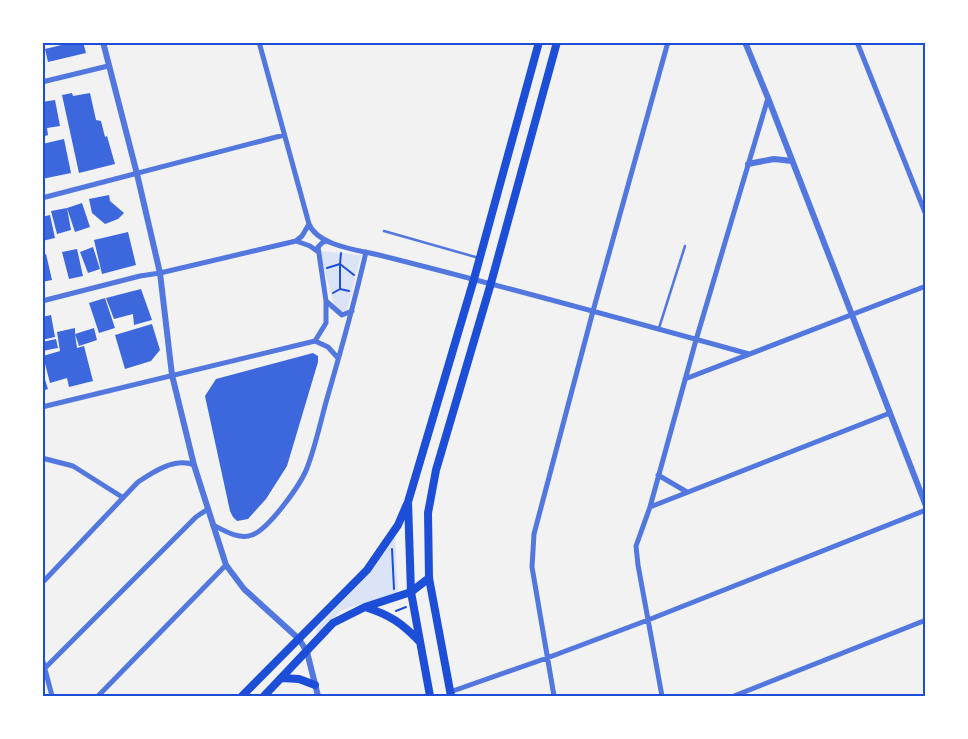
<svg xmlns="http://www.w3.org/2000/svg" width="968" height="739" font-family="Commissioner,sans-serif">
<rect width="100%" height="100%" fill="#f2f2f2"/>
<path fill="#dbe4f7" d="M 319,251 L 361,255 L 347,310 L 341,312 L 334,304 Z
M 395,534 L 398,593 L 342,610 L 318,633 L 316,629 L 364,579 Z"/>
<path fill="#3d67dc" d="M 74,42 L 83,42 L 86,53 L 48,62 L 45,49 Z
M 72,93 L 73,96 L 90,93 L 96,120 L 101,121 L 105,137 L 107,136 L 115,164 L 79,173 L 62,95 Z
M 55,100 L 60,126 L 47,128 L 48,135 L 42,137 L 42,128 L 44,128 L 42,124 L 42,102 Z
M 64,139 L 71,173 L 42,179 L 42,144 Z
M 109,195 L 110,201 L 124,213 L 118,219 L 105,224 L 92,213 L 89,199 Z
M 82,203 L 90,227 L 75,232 L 67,208 Z
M 67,208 L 71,230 L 57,234 L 51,211 Z
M 50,215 L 55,238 L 42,241 L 42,217 Z
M 128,232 L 136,265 L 102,274 L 94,240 Z
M 93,247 L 100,269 L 88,273 L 80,252 Z
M 77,249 L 83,276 L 69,279 L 62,252 Z
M 46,254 L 52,280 L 42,282 L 42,255 Z
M 141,289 L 152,320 L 134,325 L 133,314 L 114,319 L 106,298 Z
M 105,298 L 115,328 L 99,333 L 89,303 Z
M 51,315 L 55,337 L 42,340 L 42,317 Z
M 152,324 L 160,350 L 151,361 L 125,369 L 115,335 Z
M 75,328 L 75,334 L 94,328 L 97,340 L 79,346 L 75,334 L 77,348 L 84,346 L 93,381 L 69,387 L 67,378 L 50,383 L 43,356 L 60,351 L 57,332 Z
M 56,339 L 58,348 L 42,351 L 42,342 Z
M 313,353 L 318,356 L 318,362 L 287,466 L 266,499 L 248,519 L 237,521 L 233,517 L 230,511 L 205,396 L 216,379 Z
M 42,370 L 48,389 L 42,391 Z"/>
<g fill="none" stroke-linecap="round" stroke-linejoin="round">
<path stroke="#1d4ed8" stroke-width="2" d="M 340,264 L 340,289
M 340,264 L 354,275
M 327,268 L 340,264 L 341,253
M 333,293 L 340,289 L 349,291
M 392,549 L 394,589
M 396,611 L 406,607"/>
<path stroke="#5277de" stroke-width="2.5" d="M 384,231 L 479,258
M 659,328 L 685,246"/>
<path stroke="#5277de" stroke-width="5" d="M 259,42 L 309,224 C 318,246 358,250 379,255 C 503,286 626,320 749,354
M 857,42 L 926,215
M 42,82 L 108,66
M 42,198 L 284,135
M 296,241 L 302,236 L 309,224
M 42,301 L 140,276 L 160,273 L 296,241 L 310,246 L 317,251
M 326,301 L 342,315 L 352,311
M 315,341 L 326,323 L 326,301 L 318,247 L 323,242 L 327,241
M 685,379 L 926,286
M 42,407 L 315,341 L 328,347 L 338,358
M 42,458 L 73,466 L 122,497
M 658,475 L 687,492
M 650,507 L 890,413
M 213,525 C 225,531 239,540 252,535 C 269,529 301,484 307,468 C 316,445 321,419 328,395 C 342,347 355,300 366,252
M 42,583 L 138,482 C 153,472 175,457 194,465
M 42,658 L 52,696
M 45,668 L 196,517 L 208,509
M 450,692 L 547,658 L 648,620 L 926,510
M 98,696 L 226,565
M 554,696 L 532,567 L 534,534 L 593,311 L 668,42
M 662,696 L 638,565 L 636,546 L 650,507 L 696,340 L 768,98
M 734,696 L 926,620"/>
<path stroke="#5277de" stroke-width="6" d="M 103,42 L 137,174 L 160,273 L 172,375 L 194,465 L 226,565 L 244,589 L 299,639 L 307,652 L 318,696
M 745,42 L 768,98 L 926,506
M 748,164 L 774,159 L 792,161"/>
<path stroke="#1d4ed8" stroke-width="8" d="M 365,607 C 390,615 402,623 420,642
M 281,678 L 299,679 L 315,685
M 242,696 L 367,570 L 398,525 L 407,504
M 264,696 L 333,623 L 365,607 L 411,592 L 429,578
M 430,696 L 411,592 L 408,502 L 474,279 L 539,42
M 451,696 L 429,578 L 428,513 L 436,470 L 491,283 L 557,42"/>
</g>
<rect width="968" height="739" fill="none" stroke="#ffffff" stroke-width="88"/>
<rect x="44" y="44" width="880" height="651" fill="none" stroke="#1d4ed8" stroke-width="2"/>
</svg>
